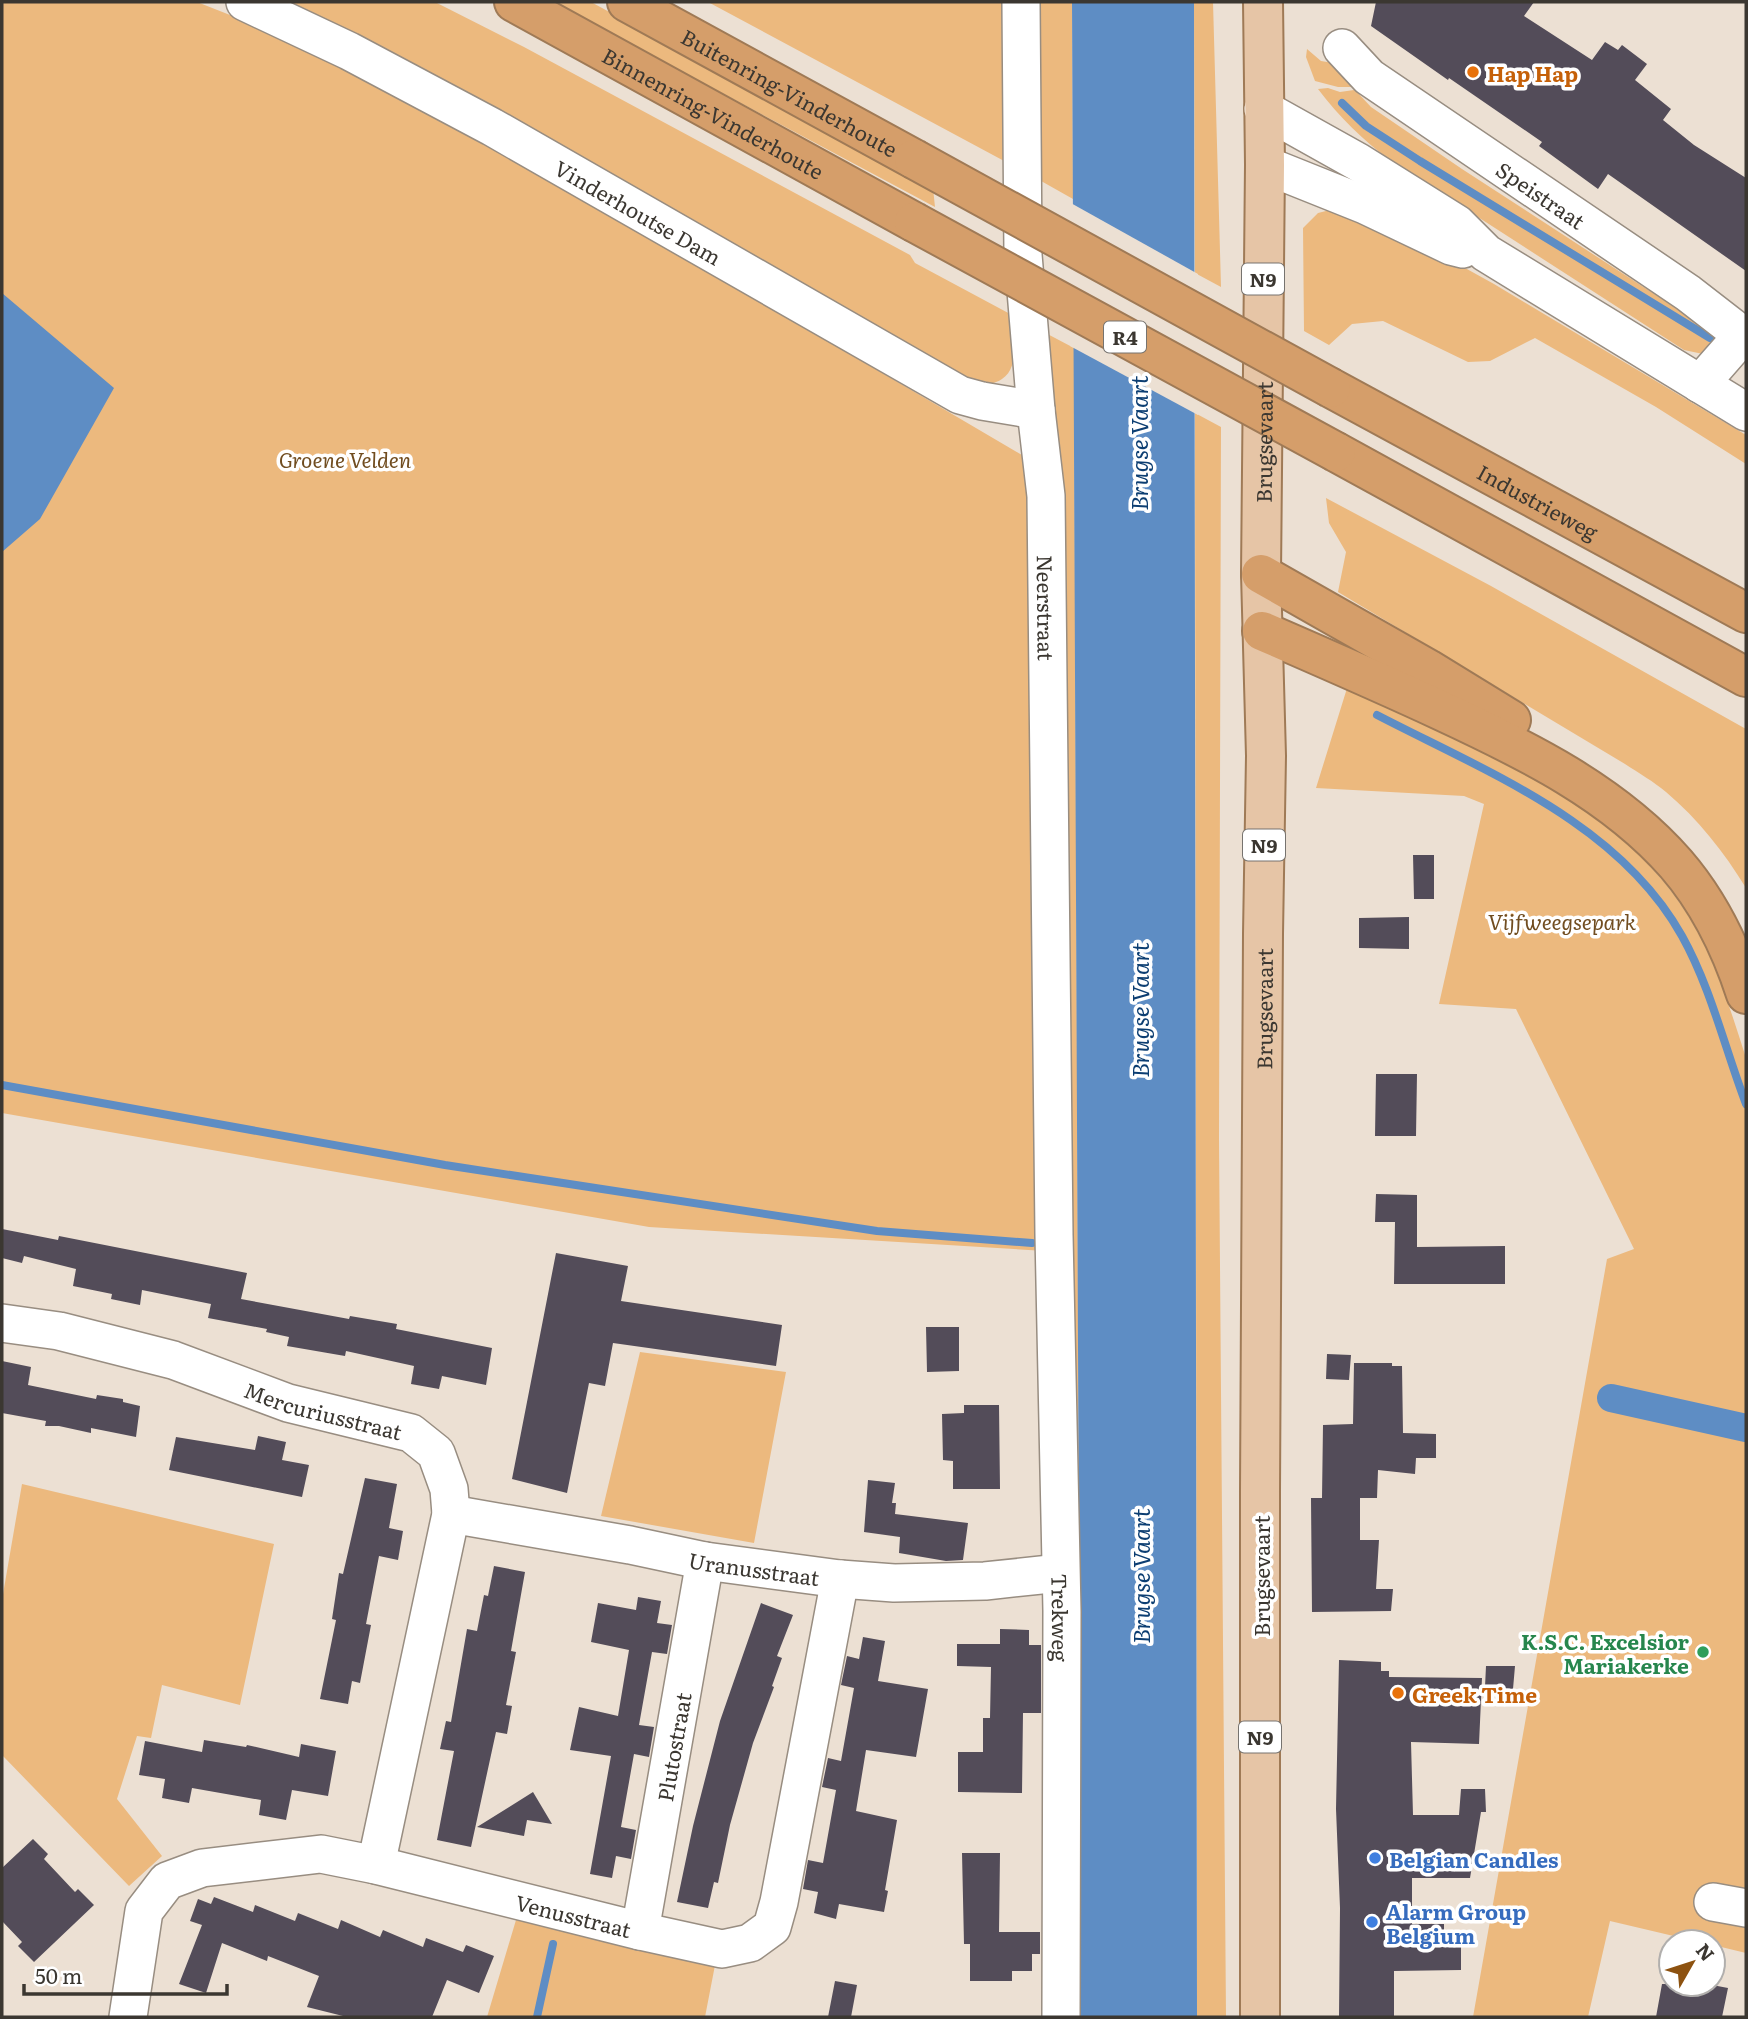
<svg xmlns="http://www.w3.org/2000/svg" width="1748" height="2019" font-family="Literata,serif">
<rect width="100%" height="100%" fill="#ece0d3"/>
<path fill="#ecb97e" d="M 2,2 L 197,2 L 321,51 L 588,200 L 1027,458 L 1045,1251 L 649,1227 L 2,1113 Z
M 272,2 L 435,2 L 524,47 L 910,255 L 915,263 L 1012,315 C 1013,333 1021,367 1002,379 C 995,384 984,385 975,388 Z
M 552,2 L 591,2 L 933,188 L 935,207 Z
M 708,2 L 1006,2 L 1006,162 Z
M 1034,2 L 1072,2 L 1073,199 L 1034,177 Z
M 1194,2 L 1213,2 L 1221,287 L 1195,273 Z
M 1307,49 L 1321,61 L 1333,63 L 1353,87 L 1338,87 L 1315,81 L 1306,57 Z
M 1328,88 L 1340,92 L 1354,90 L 1357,92 L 1371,107 L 1462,169 L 1705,327 L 1714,334 L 1717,342 L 1703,354 L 1684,350 L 1391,161 C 1364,141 1339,117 1318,89 Z
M 1330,210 L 1409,237 L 1494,284 L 1746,435 L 1746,464 L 1656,407 L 1535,338 L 1490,361 L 1468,362 L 1383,321 L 1352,324 L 1329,345 L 1304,331 L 1303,228 L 1318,213 Z
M 1038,329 L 1074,348 L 1081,2017 L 1071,2017 Z
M 1195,413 L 1221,427 L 1219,1140 L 1226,2017 L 1197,2017 Z
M 1326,498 L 1491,586 L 1746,729 L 1746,888 C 1724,852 1698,819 1666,792 C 1654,782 1639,773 1625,764 L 1338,592 L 1346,552 L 1329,523 Z
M 1348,685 C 1470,745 1627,803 1696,929 C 1718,969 1732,1014 1746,1058 L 1746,1953 L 1713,1945 L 1713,1942 L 1699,1942 L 1610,1921 L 1588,2017 L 1473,2017 L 1607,1259 L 1634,1249 L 1516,1009 L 1439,1004 L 1484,804 L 1464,796 L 1316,788 Z
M 640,1352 L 786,1372 L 754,1543 L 601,1516 Z
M 22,1484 L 274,1544 L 240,1705 L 162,1685 L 151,1738 L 137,1736 L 117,1799 L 162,1856 L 129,1886 L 2,1755 L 2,1600 Z
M 516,1920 L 716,1960 L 705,2017 L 487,2017 Z"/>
<path fill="#5e8dc4" d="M 1072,2 L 1194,2 L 1197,2017 L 1081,2017 Z
M 2,293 L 114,388 L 40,519 L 2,552 Z"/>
<path fill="#ece0d3" d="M 1069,202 L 1198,274 L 1198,415 L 1070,346 Z"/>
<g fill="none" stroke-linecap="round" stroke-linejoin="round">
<path stroke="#5e8dc4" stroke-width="8" d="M 1342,103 L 1366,126 L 1420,161 L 1710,338
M 1377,715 C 1487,772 1619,823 1682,936 C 1711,988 1725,1049 1746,1104
M 2,1085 L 445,1165 L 877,1231 L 1032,1243
M 537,2017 L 553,1944"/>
<path stroke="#5e8dc4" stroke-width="28" d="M 1611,1398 L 1746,1428"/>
</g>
<path fill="#534c59" d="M 1376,2 L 1534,2 L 1524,16 L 1592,60 L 1605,42 L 1618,50 L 1622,45 L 1647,64 L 1635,80 L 1671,109 L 1663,120 L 1694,145 L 1746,178 L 1746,271 L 1608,174 L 1598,189 L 1539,146 L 1542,142 L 1449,78 L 1448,80 L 1371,26 Z
M 1413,855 L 1434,855 L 1434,899 L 1414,899 Z
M 1409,917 L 1409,949 L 1359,948 L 1359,918 Z
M 1376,1074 L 1417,1074 L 1416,1136 L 1375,1136 Z
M 1376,1194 L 1417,1195 L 1417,1247 L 1505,1246 L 1505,1284 L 1394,1284 L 1395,1222 L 1375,1222 Z
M 2,1229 L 58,1240 L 59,1236 L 247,1273 L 241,1299 L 349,1319 L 350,1316 L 397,1324 L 396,1329 L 492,1348 L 486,1385 L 442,1376 L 439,1389 L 411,1384 L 414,1366 L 346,1351 L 345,1356 L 287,1346 L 289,1337 L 266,1332 L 267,1329 L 208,1318 L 211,1304 L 142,1290 L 140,1305 L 111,1299 L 112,1294 L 73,1286 L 76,1269 L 24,1256 L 22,1263 L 2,1258 Z
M 556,1253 L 628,1266 L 621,1301 L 782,1325 L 776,1366 L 613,1343 L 605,1386 L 589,1383 L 567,1493 L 512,1479 Z
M 926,1327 L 959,1327 L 959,1371 L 927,1372 Z
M 1327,1354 L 1351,1355 L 1349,1380 L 1326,1379 Z
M 2,1361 L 31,1367 L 28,1385 L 96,1399 L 97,1395 L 123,1399 L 123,1402 L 140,1406 L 136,1437 L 91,1428 L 91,1433 L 59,1426 L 45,1426 L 46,1421 L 2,1413 Z
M 1354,1363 L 1392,1363 L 1392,1366 L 1402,1366 L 1403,1433 L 1436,1434 L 1436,1458 L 1416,1458 L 1415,1474 L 1378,1470 L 1377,1498 L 1360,1498 L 1360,1540 L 1379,1540 L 1376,1589 L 1393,1589 L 1391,1611 L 1312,1612 L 1311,1498 L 1322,1498 L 1323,1425 L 1353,1424 Z
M 964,1405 L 999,1405 L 1000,1489 L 953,1489 L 953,1461 L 943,1460 L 942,1414 L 964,1413 Z
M 258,1436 L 286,1442 L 282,1460 L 309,1465 L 302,1497 L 169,1470 L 176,1437 L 255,1450 Z
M 365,1478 L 397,1484 L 389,1528 L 403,1531 L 398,1560 L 379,1556 L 366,1624 L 371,1625 L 360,1683 L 352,1681 L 348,1704 L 320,1699 L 336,1620 L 332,1619 L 339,1573 L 343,1574 Z
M 868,1480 L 895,1483 L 892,1503 L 896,1503 L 895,1514 L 968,1523 L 963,1560 L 946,1561 L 899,1553 L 900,1537 L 864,1532 Z
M 494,1566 L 525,1572 L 511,1651 L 516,1652 L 506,1705 L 512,1706 L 507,1734 L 496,1732 L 471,1847 L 437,1840 L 454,1751 L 440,1749 L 446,1721 L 451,1722 L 467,1629 L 477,1631 L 484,1595 L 488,1596 Z
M 638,1597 L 661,1601 L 657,1623 L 672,1625 L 667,1654 L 652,1652 L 639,1725 L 654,1727 L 649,1757 L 634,1754 L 621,1827 L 636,1830 L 631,1859 L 616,1856 L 612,1878 L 590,1874 L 611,1756 L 570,1750 L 579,1707 L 618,1716 L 629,1650 L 591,1642 L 598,1603 L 636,1610 Z
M 761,1603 L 793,1615 L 777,1656 L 782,1658 L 772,1686 L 774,1687 L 753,1743 L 730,1825 L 718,1883 L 714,1882 L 708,1908 L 677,1902 L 693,1826 L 720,1721 Z
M 1000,1629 L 1029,1630 L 1029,1645 L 1041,1645 L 1041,1713 L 1023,1713 L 1022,1793 L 958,1792 L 958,1752 L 983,1752 L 983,1718 L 990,1718 L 991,1667 L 957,1666 L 957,1644 L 1000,1644 Z
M 863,1637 L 885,1641 L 878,1681 L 928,1689 L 916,1757 L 866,1750 L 856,1811 L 897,1820 L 885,1890 L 888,1891 L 884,1912 L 839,1904 L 836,1919 L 814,1913 L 818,1892 L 803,1889 L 808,1860 L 823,1863 L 836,1790 L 822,1787 L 828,1758 L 841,1761 L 854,1688 L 841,1685 L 847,1656 L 859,1659 Z
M 1339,1660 L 1381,1662 L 1381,1671 L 1389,1671 L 1389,1677 L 1482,1678 L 1479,1744 L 1411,1742 L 1413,1815 L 1459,1815 L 1461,1789 L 1485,1789 L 1486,1812 L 1481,1812 L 1470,1878 L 1412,1878 L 1412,1924 L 1444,1924 L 1444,1933 L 1461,1933 L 1461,1970 L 1394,1971 L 1394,2017 L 1339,2017 L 1340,1908 L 1336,1809 Z
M 1486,1666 L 1515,1666 L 1513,1689 L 1485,1687 Z
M 204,1740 L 246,1747 L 247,1745 L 299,1757 L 301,1744 L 336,1751 L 328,1796 L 292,1790 L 286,1820 L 259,1815 L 261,1800 L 192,1788 L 189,1803 L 162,1798 L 165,1779 L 139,1775 L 145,1741 L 202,1752 Z
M 533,1792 L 552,1824 L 527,1820 L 524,1836 L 477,1827 Z
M 33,1839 L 48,1854 L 44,1859 L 75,1892 L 78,1889 L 94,1905 L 34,1962 L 18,1946 L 22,1942 L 2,1921 L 2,1868 Z
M 962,1853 L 1000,1853 L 999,1932 L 1040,1932 L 1040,1954 L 1032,1954 L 1032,1971 L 1012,1971 L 1012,1981 L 970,1981 L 970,1944 L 964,1944 Z
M 214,1897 L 253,1912 L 255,1905 L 295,1921 L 298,1913 L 338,1929 L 341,1920 L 380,1937 L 383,1930 L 423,1947 L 426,1938 L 463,1952 L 466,1945 L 494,1956 L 479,1993 L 447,1980 L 432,2017 L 347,2017 L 307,2007 L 319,1976 L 268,1956 L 267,1961 L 222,1943 L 206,1993 L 179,1984 L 202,1925 L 190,1921 L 198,1899 L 211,1904 Z
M 835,1981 L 857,1985 L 851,2017 L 828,2017 Z
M 1662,1984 L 1707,1984 L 1728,1988 L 1722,2017 L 1656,2017 Z"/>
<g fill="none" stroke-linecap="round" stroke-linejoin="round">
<defs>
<g id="minor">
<path id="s1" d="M 245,2 L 349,51 L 492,127 L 960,395 L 982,401 L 1036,410"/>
<path id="s2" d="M 1021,2 L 1023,255 L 1036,410 L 1046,496 L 1054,1235 L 1062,1611 L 1061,2017"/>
<path id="s3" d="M 1342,48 L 1369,77 L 1688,293 L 1746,338"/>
<path d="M 1263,109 L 1358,162 L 1457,224 L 1486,253 L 1746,412"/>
<path d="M 1265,165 L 1365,205 L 1451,246 L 1463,249"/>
<path d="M 1700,384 L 1743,335"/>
<path id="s4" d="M 2,1323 L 59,1331 L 173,1360 L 288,1403 L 411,1433 L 436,1453 L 449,1489 L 451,1514 L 376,1865"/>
<path id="s5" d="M 451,1514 L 630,1545 L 705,1561 L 840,1579 L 894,1583 L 985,1581 L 1060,1573"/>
<path d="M 1713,1902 L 1746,1908"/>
<path id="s6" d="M 640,1931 L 705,1561"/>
<path id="s7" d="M 128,2017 L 144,1911 L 167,1881 L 202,1868 L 321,1854 L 376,1865 L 640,1931 L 722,1949 L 750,1943 L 772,1927 L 779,1902 L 840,1579"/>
</g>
<g id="major">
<path id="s8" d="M 1260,2017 L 1260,1492 L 1263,934 L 1266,756 L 1261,574 L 1265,165 L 1263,2"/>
</g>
<g id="highway">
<path id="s9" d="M 514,2 L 914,222"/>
<path id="s10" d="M 627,2 L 914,159"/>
<path id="s11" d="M 1331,388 L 1746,613"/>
<path d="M 1336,452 L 1746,677"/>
<path d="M 1261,574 L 1428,669 L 1511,720"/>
<path d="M 1262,631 C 1322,657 1382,683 1442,711 C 1526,750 1614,793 1676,864 C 1708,901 1731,948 1746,994"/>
</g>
</defs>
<use href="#minor" stroke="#988d81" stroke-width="40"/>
<use href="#major" stroke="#9f7a56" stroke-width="42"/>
<use href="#highway" stroke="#9f7a56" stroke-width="42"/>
<use href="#minor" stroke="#fff" stroke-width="37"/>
<use href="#major" stroke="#e6c5a6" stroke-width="38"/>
<use href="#highway" stroke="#d59e6a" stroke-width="38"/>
<defs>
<path id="highway-bridge" d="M 914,159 L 1331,388
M 914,222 L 1336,452"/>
</defs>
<use href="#highway-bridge" stroke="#9f7a56" stroke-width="42" stroke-linecap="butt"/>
<use href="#highway-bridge" stroke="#d59e6a" stroke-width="38"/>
</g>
<g fill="#e8710a" stroke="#fff" stroke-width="2.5">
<circle cx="1473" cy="72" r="7"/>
<circle cx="1398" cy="1693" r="7"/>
</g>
<circle fill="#2e9e5b" stroke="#fff" stroke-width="2.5" cx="1703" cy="1652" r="7"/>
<g fill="#3f7fe0" stroke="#fff" stroke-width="2.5">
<circle cx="1375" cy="1858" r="7"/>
<circle cx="1372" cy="1922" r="7"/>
</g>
<g text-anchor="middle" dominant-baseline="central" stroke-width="7" stroke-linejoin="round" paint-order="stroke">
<g fill="#fff" stroke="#76736f" stroke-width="2">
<rect x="1242" y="263.5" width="42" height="31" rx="5"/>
<rect x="1104" y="321.5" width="42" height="31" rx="5"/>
<rect x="1243" y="829.5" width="42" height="31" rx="5"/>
<rect x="1239" y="1721.5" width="42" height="31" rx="5"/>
</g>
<g font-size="19" font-weight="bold" fill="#3b3731">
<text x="1263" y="279">N9</text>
<text x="1125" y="337">R4</text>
<text x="1264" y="845">N9</text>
<text x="1260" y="1737">N9</text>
</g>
<g font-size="21" font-weight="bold" fill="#c56008" stroke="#fff" text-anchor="start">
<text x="1487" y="72">Hap Hap</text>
<text x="1412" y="1693">Greek Time</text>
</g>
<g font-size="21" fill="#3b3731" stroke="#fff">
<text stroke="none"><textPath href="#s10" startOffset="186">Buitenring-Vinderhoute</textPath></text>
<text stroke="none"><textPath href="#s9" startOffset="228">Binnenring-Vinderhoute</textPath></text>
<text stroke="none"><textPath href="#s3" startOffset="248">Speistraat</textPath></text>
<text stroke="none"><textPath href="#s1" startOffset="446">Vinderhoutse Dam</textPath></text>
<text stroke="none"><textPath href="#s8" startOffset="1575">Brugsevaart</textPath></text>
<text stroke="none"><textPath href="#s11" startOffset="236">Industrieweg</textPath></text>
<text stroke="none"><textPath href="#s2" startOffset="607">Neerstraat</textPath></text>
<text stroke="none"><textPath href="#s8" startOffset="1008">Brugsevaart</textPath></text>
<text stroke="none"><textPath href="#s4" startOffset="334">Mercuriusstraat</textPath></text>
<text stroke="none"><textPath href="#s5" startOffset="308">Uranusstraat</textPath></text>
<text transform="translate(1260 1576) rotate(-90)">Brugsevaart</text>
<text stroke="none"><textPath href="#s2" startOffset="1617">Trekweg</textPath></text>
<text stroke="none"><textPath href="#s6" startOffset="187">Plutostraat</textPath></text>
<text stroke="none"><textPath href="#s7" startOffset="562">Venusstraat</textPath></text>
</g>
<g font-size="21" font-style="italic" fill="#714d20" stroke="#fff">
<text x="345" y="458">Groene Velden</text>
<text x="1562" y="920">Vijfweegsepark</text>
</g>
<g font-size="21" font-weight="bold" fill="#27864d" stroke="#fff" text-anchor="end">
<text x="1689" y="1640">K.S.C. Excelsior<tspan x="1689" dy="24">Mariakerke</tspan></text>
</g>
<g font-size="21" font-weight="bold" fill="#366cbe" stroke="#fff" text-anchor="start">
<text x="1389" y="1858">Belgian Candles</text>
<text x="1386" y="1910">Alarm Group<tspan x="1386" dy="24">Belgium</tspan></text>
</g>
<g font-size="23" font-style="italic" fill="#0c3e72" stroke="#fff">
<text transform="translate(1138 443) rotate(-90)">Brugse Vaart</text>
<text transform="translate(1139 1010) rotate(-90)">Brugse Vaart</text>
<text transform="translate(1140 1576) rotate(-90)">Brugse Vaart</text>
</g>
</g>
<rect width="1748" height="2019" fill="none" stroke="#3b3731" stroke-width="7"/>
<g transform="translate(1692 1963) rotate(51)"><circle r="33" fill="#ffffff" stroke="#b1afad" stroke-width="2"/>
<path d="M0-5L12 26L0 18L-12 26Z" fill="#8d5210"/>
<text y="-10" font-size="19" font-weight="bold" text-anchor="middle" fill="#3b3731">N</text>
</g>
<path d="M24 1984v10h203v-10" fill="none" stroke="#3b3731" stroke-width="3.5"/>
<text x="35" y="1984" font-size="21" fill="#3b3731" stroke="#ffffff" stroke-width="5" paint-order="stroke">50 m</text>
</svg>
